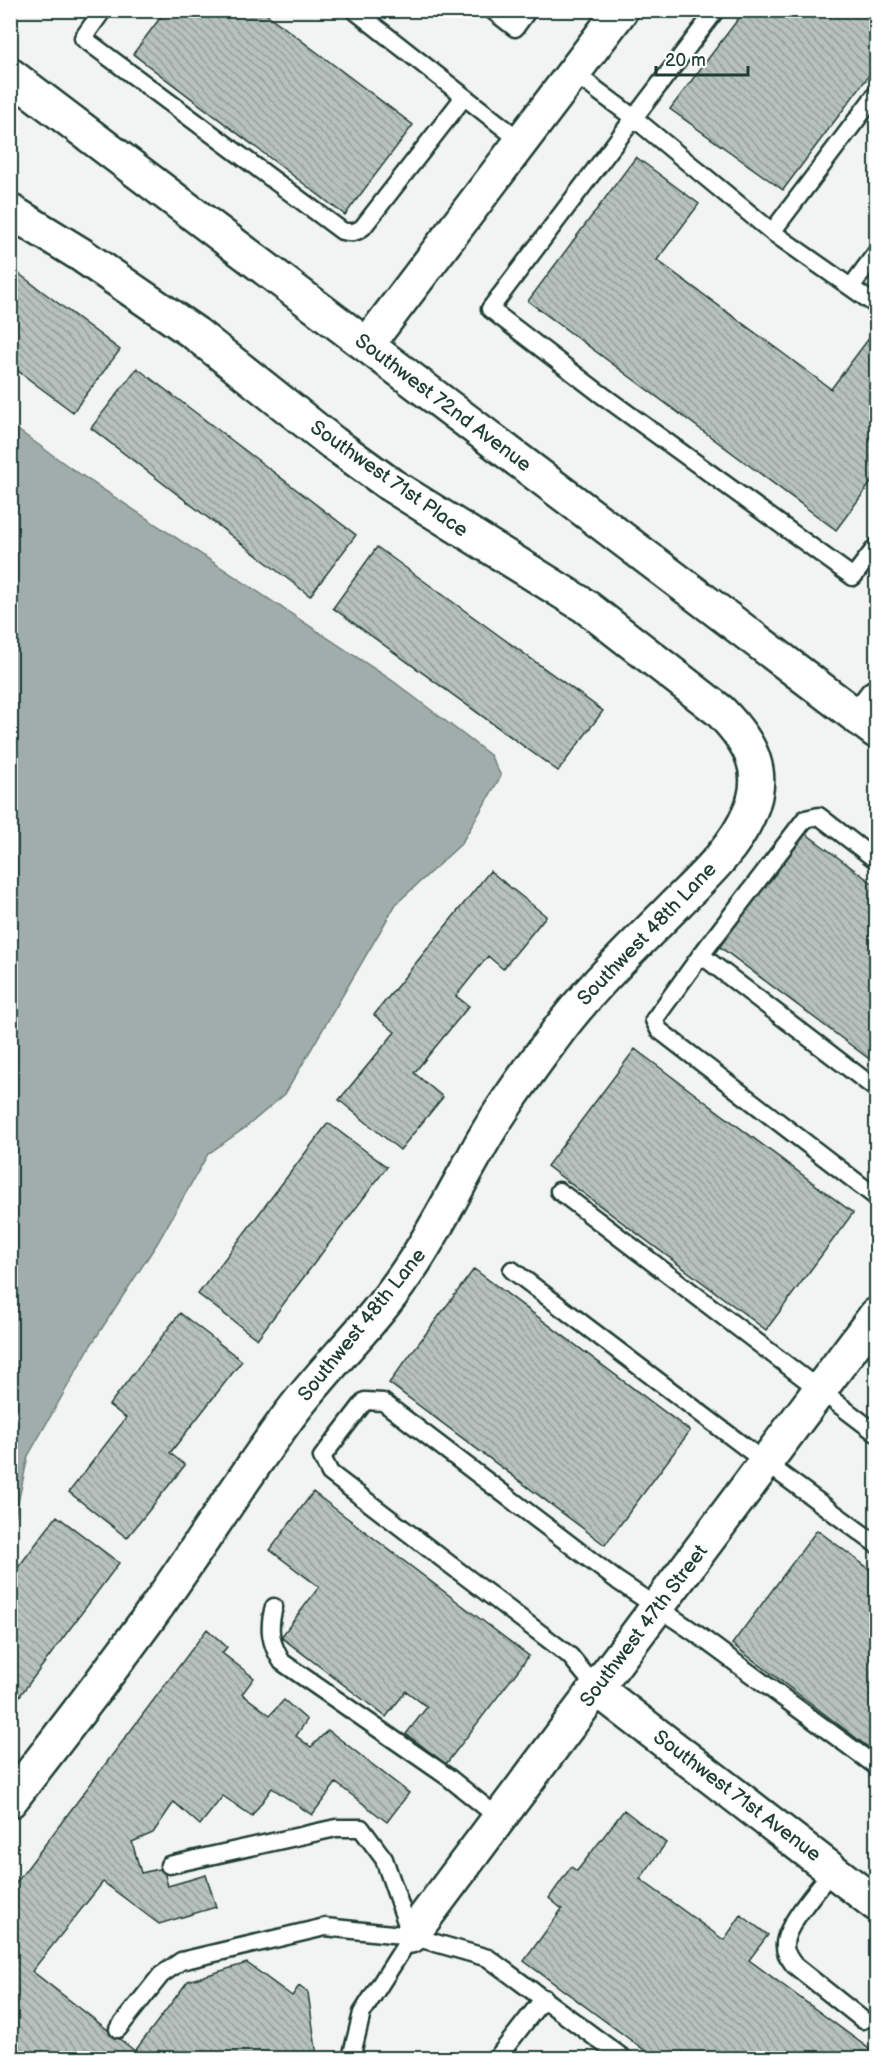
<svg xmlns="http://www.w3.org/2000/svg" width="887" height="2069" font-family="'Balsamiq Sans',sans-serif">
<defs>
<pattern id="building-back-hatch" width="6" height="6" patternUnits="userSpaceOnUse" patternTransform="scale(1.5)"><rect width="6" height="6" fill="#b7c1bd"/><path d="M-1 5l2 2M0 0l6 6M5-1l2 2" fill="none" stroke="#949e9a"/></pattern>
</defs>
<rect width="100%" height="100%" fill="#f2f3f3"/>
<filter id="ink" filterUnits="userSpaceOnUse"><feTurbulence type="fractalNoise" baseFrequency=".0167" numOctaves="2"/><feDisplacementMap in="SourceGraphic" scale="12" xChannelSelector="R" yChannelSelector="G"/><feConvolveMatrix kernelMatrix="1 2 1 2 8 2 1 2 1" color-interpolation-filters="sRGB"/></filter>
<g filter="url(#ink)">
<path fill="#a1adaa" stroke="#6d807b" stroke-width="1.5" d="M 11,425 L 72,469 L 393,681 L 490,755 L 501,776 L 461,844 L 396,904 L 285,1094 L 245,1128 L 208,1154 L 158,1242 L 91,1345 L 28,1456 L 11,1536 Z"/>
<path fill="url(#building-back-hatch)" stroke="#1f3d34" stroke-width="1.5" d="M 166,10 L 261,10 L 413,125 L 345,215 L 133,54 Z
M 745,10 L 876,10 L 876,66 L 783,190 L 670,109 Z
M 636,157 L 699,204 L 657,260 L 831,389 L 876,329 L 876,476 L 836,530 L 528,301 Z
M 10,267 L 120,350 L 73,412 L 10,365 Z
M 137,368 L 356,535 L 310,596 L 91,428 Z
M 377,547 L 603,711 L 558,771 L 333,608 Z
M 801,830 L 876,886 L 876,1064 L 716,944 Z
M 490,871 L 546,916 L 503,969 L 488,956 L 456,996 L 469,1006 L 414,1073 L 443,1097 L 400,1150 L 339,1100 L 395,1032 L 374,1015 Z
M 635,1049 L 853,1213 L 766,1330 L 547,1166 Z
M 328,1123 L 387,1167 L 257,1339 L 198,1294 Z
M 474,1269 L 690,1431 L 605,1545 L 389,1383 Z
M 180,1313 L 242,1361 L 170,1453 L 185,1465 L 127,1538 L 69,1492 L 126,1418 L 109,1405 Z
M 313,1492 L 529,1656 L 446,1764 L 406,1734 L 427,1707 L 406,1691 L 386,1717 L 281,1637 L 319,1587 L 270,1550 Z
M 57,1516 L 119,1563 L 10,1709 L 10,1578 Z
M 817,1530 L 876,1574 L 876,1753 L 732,1644 Z
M 207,1629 L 227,1647 L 222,1653 L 254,1678 L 242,1694 L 270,1715 L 284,1700 L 307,1720 L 296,1736 L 311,1747 L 328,1730 L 409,1793 L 387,1822 L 336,1783 L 312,1815 L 272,1788 L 252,1816 L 223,1796 L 200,1825 L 174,1802 L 153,1833 L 132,1842 L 141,1873 L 163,1868 L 168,1886 L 206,1875 L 216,1907 L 159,1924 L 103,1882 L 32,1971 L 135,2051 L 188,1981 L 247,1963 L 292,1996 L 299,1986 L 308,1993 L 317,2056 L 315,2058 L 28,2058 L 10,2045 L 10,1891 Z
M 624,1810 L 666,1843 L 640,1879 L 724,1940 L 741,1915 L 768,1935 L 749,1960 L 876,2054 L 876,2058 L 655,2058 L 524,1961 L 562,1909 L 549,1898 L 571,1867 L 577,1871 Z"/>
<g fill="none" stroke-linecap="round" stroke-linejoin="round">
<defs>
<path id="lane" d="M 103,10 L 83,38 L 342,231 C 351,233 356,233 363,227 L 464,97
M 354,10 L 522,142
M 492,10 L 515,28 L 528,10
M 716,10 L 634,118 L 772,232 L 876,305
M 574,73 L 634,118 L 490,309 L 598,392 L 853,577 L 876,547
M 772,232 L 876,94
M 851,287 L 876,253
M 701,955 L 805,819 L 819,816 L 876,860
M 876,1089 L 701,955 L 654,1020 L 659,1030 L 876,1197
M 559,1191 L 876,1433
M 512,1270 L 766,1463 L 876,1544
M 274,1607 C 268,1628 270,1643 282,1662 L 448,1777 L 499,1818
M 597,1689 L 570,1656 L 330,1473 L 322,1457 L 365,1401 L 383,1402 L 618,1581 L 694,1632 L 876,1766
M 169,1865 L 336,1828 L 361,1828 L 384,1859 L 411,1936
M 833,1870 C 820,1886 785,1926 785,1944 C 784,1953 790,1959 794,1965 L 863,2020
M 118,2029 L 161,1975 L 181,1961 L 325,1927 L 411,1936 L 488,1958 L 623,2058
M 351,2058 L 362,2013 L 411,1936
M 497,2058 L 544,1998"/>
<path id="street" d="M 10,211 L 80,254 L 196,334 L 333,443 L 391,485 L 585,606 L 720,711 C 750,742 768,771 749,814 C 734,849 703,877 677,903 C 634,947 589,988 553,1038 C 525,1076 496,1115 474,1157 C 452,1196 432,1237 406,1274 C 370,1327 322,1370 285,1421 C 241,1481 201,1544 158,1605 C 110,1672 60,1736 10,1801
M 367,345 L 621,10
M 860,718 L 876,697
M 597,1689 L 876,1904
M 411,1936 L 876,1315"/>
<path id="secondary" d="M 10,75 L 876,731"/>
</defs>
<use href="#lane" stroke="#1f3d34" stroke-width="21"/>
<use href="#street" stroke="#1f3d34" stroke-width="38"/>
<use href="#secondary" stroke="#1f3d34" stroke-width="38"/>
<use href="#lane" stroke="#fff" stroke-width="16"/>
<use href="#street" stroke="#fff" stroke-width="33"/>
<use href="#secondary" stroke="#fff" stroke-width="33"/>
</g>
</g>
<g text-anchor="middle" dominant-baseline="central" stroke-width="4.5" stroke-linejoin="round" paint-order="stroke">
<g font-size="20" fill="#1f3d34" stroke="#fff">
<text transform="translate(443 403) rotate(37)">Southwest 72nd Avenue</text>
<text transform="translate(389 479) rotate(35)">Southwest 71st Place</text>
<text transform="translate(647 934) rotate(-46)">Southwest 48th Lane</text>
<text transform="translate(362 1325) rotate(-51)">Southwest 48th Lane</text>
<text transform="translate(644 1626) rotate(-53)">Southwest 47th Street</text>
<text transform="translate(737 1796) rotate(37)">Southwest 71st Avenue</text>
</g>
</g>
<rect width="887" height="2069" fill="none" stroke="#fff" stroke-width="36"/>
<rect x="18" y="18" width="851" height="2033" fill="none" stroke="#1f3d34" stroke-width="2" filter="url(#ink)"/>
<path d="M656 66v9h92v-9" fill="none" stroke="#1f3d34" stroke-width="3"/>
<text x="665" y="66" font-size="18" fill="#1f3d34" stroke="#ffffff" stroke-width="4.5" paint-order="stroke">20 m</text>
</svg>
